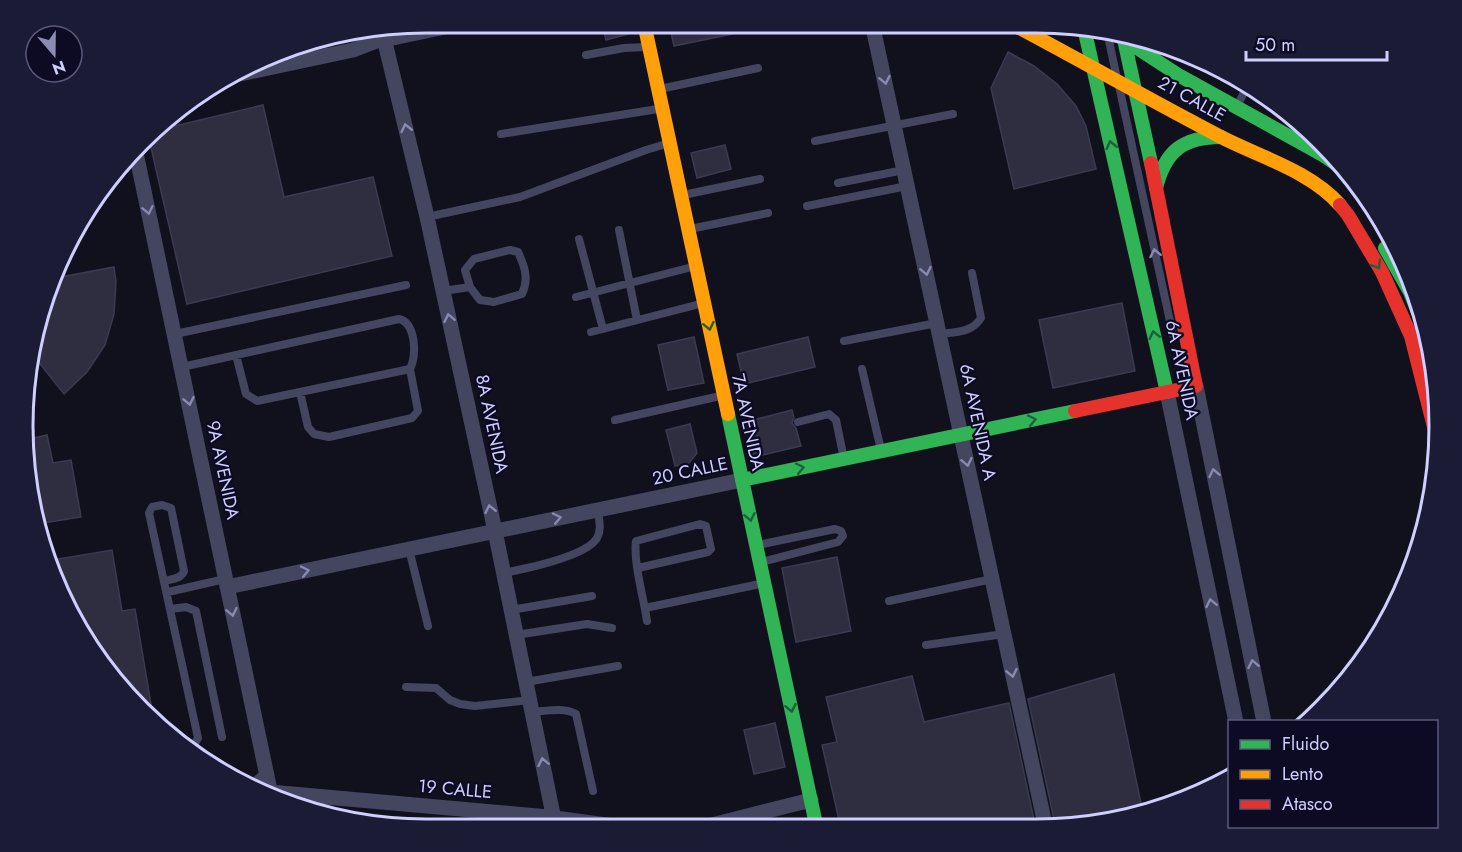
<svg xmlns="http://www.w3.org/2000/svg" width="1462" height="852" font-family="Jost,sans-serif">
<rect width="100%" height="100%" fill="#11111d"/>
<path fill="#2f2e40" stroke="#3b3a52" stroke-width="1.5" d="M 602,23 L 630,23 L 632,33 L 606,40 Z
M 669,23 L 751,23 L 752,30 L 674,46 Z
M 1008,52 L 1034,66 L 1057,84 L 1076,106 L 1086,126 L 1096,169 L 1014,189 L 991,88 Z
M 263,105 L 284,197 L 373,177 L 392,256 L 187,304 L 149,139 L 158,130 Z
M 725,145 L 731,169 L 697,178 L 691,153 Z
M 114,267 L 116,282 L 114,314 L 105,345 L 87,372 L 64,394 L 33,355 L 35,338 L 50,314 L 53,302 L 54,282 L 56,278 Z
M 1122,303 L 1135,371 L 1053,388 L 1039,320 Z
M 694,337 L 704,383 L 668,390 L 658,345 Z
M 808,337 L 815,367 L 744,384 L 737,354 Z
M 792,410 L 794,418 L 792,423 L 796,428 L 801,446 L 754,457 L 745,422 Z
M 690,424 L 697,453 L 688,464 L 675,466 L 666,430 Z
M 47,435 L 53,463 L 71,460 L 81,517 L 38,524 L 23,451 L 25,440 Z
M 112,550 L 122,611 L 135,609 L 153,716 L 106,672 L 46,561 Z
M 837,557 L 851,631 L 796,642 L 782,568 Z
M 1114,674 L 1143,813 L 1056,829 L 1028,699 Z
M 912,676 L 924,722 L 1009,703 L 1036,829 L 841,829 L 822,745 L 837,742 L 826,697 Z
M 775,723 L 785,767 L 754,774 L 744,730 Z"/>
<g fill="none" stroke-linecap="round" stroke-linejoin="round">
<path stroke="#444660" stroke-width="8" d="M 1108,36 L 1116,74
M 390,42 L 480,23
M 586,55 L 624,48 L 647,47
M 1119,86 L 1173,335
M 660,89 L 758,68
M 1238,104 L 1248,85
M 501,134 L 658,109
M 815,141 L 953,114
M 838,183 L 904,170
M 683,195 L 760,179
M 807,206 L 907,186
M 427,217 L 520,197 L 646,150 L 666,144
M 690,229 L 768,213
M 619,230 L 637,320
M 579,239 L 603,329
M 510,250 L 518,252 C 525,267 529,279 522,294 L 494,302 L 480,300 L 470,287 L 465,270 L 474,259 Z
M 443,291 L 470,287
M 576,297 L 692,267
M 591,332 L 700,304
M 175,334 L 406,285
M 939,334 C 955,332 972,333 981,318 L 972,273
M 844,341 L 937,323
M 182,367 L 399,319 C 416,323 417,356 410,369 L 257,401 L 246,394 L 236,355
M 862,369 L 881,450
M 300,392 L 308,427 L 314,434 L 329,437 L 412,418 L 418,411 L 410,369
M 615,420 L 720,396
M 798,422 L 829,414 L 836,420 L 843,454
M 758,545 L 835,529 L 841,531 L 843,536 L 838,542 L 762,562
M 409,549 L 428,626
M 638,568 L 708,552 L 711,549 L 706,526 L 700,524 L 636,541 C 633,562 644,599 647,621
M 504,573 C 524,569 587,556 597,538 C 602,529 599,520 598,510
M 165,581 C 172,579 181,579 184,571 L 171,508 L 162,505 L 152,507 L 149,513 L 198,738 L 194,745 L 189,749
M 168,592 L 225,579
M 889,601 L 992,579
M 645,608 L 760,584
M 171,609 L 186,607 L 196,611 L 222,737
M 511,610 L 592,596
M 516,635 L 587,624 L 612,628
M 926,645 L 1004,634
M 526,682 L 618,666
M 406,687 L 436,688 L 450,700 L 460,704 L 475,706 L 530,700
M 532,712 C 547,711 563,707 576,714 L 593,791
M 250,785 L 266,772"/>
<path stroke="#444660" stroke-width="15" d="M 872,23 L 1046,829
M 382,30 L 427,217 L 495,531 L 556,829
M 240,74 L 353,50 L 423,23
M 136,153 L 271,795
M 1196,386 L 1264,722
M 1167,392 L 1236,722
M 227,587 L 742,480
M 270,792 L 548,817 L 635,829
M 696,829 L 811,800"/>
<path stroke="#30b455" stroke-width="14" d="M 1084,28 L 1167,392
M 1117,35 L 1180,76 L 1323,155 L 1346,171
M 1123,35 L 1151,163
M 1156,188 C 1165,151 1183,137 1221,137
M 1385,248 L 1410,292 L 1428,338
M 728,414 L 817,829
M 742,480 L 1075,411"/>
<path stroke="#ff9f0a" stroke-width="14" d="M 644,23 L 728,414
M 1010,23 C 1080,60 1150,100 1221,137 C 1260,157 1310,171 1340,205"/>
<path stroke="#e5322d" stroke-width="14" d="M 1340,205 L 1348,215 L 1382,272 L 1411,336 L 1438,443
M 1075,411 L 1196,386 L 1151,163"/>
</g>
<defs><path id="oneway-chevron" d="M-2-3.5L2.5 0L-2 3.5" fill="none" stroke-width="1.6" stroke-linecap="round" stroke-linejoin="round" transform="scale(1.5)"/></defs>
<g stroke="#898ab0">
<use href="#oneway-chevron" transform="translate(885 80) rotate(78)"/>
<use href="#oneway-chevron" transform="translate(406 128) rotate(-103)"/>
<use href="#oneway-chevron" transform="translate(148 210) rotate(78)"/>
<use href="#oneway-chevron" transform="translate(1155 253) rotate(-102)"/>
<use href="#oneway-chevron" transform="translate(926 271) rotate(78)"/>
<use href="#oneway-chevron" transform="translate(449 318) rotate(-102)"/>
<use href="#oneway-chevron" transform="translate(189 401) rotate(78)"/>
<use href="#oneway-chevron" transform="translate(967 462) rotate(78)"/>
<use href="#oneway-chevron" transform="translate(1214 473) rotate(-102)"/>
<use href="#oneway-chevron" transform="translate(490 509) rotate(-102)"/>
<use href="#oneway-chevron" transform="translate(557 518) rotate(-12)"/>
<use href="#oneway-chevron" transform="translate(305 571) rotate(-12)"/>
<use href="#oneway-chevron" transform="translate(1211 603) rotate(-102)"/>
<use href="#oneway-chevron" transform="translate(232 612) rotate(78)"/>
<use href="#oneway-chevron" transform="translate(1253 664) rotate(-101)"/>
<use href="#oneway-chevron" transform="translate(1012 673) rotate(78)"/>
<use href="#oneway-chevron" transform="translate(543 762) rotate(-102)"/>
</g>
<g stroke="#1e603c">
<use href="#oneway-chevron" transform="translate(1111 145) rotate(-103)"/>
<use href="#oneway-chevron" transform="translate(1377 265) rotate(59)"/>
<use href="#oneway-chevron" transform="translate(709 326) rotate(78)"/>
<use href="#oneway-chevron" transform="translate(1154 335) rotate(-103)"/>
<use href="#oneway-chevron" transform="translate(1032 420) rotate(-12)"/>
<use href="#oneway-chevron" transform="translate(800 468) rotate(-12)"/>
<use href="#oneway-chevron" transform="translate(750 517) rotate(78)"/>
<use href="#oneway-chevron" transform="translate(791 708) rotate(78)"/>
</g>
<g text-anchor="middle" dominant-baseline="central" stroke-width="4.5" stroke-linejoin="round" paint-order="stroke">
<g font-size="18" fill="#ceceff" stroke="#0d0b23">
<text transform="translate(1192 99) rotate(29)">21 CALLE</text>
<text transform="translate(1182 370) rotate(78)">6A AVENIDA</text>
<text transform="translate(748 422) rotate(78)">7A AVENIDA</text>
<text transform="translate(978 422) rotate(78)">6A AVENIDA A</text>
<text transform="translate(492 424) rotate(78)">8A AVENIDA</text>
<text transform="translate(223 470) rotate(78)">9A AVENIDA</text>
<text transform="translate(690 471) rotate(-12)">20 CALLE</text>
<text transform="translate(455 789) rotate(5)">19 CALLE</text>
</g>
</g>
<path d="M0 0H1462V852H0ZM426 33H1036A393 393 0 0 1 1429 426V426A393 393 0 0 1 1036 819H426A393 393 0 0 1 33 426V426A393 393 0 0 1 426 33Z" fill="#1c1b35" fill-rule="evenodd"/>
<path fill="none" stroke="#ceceff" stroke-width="3" d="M426 33H1036A393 393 0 0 1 1429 426V426A393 393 0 0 1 1036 819H426A393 393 0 0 1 33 426V426A393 393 0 0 1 426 33Z"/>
<rect x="1228" y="720" width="210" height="108" fill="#0d0b23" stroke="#5a597b" stroke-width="1.5"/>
<rect x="1240" y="740" width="30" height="9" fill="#30b455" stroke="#5a597b" stroke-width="1.5"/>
<text x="1282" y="750" font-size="18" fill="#ceceff">Fluido</text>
<rect x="1240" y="770" width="30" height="9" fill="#ff9f0a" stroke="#5a597b" stroke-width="1.5"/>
<text x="1282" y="780" font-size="18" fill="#ceceff">Lento</text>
<rect x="1240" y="800" width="30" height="9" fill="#e5322d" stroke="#5a597b" stroke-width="1.5"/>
<text x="1282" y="810" font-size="18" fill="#ceceff">Atasco</text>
<g transform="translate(54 54) rotate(160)"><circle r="28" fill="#0d0b23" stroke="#5a597b" stroke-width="1.5"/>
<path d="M0-4.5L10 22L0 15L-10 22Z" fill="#8c8cb0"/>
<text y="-9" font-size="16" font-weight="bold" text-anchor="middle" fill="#ceceff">N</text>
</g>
<path d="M1246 51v9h141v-9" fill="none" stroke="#ceceff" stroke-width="3"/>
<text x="1255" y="51" font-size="18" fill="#ceceff" stroke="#0d0b23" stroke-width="4.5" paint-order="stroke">50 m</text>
</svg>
